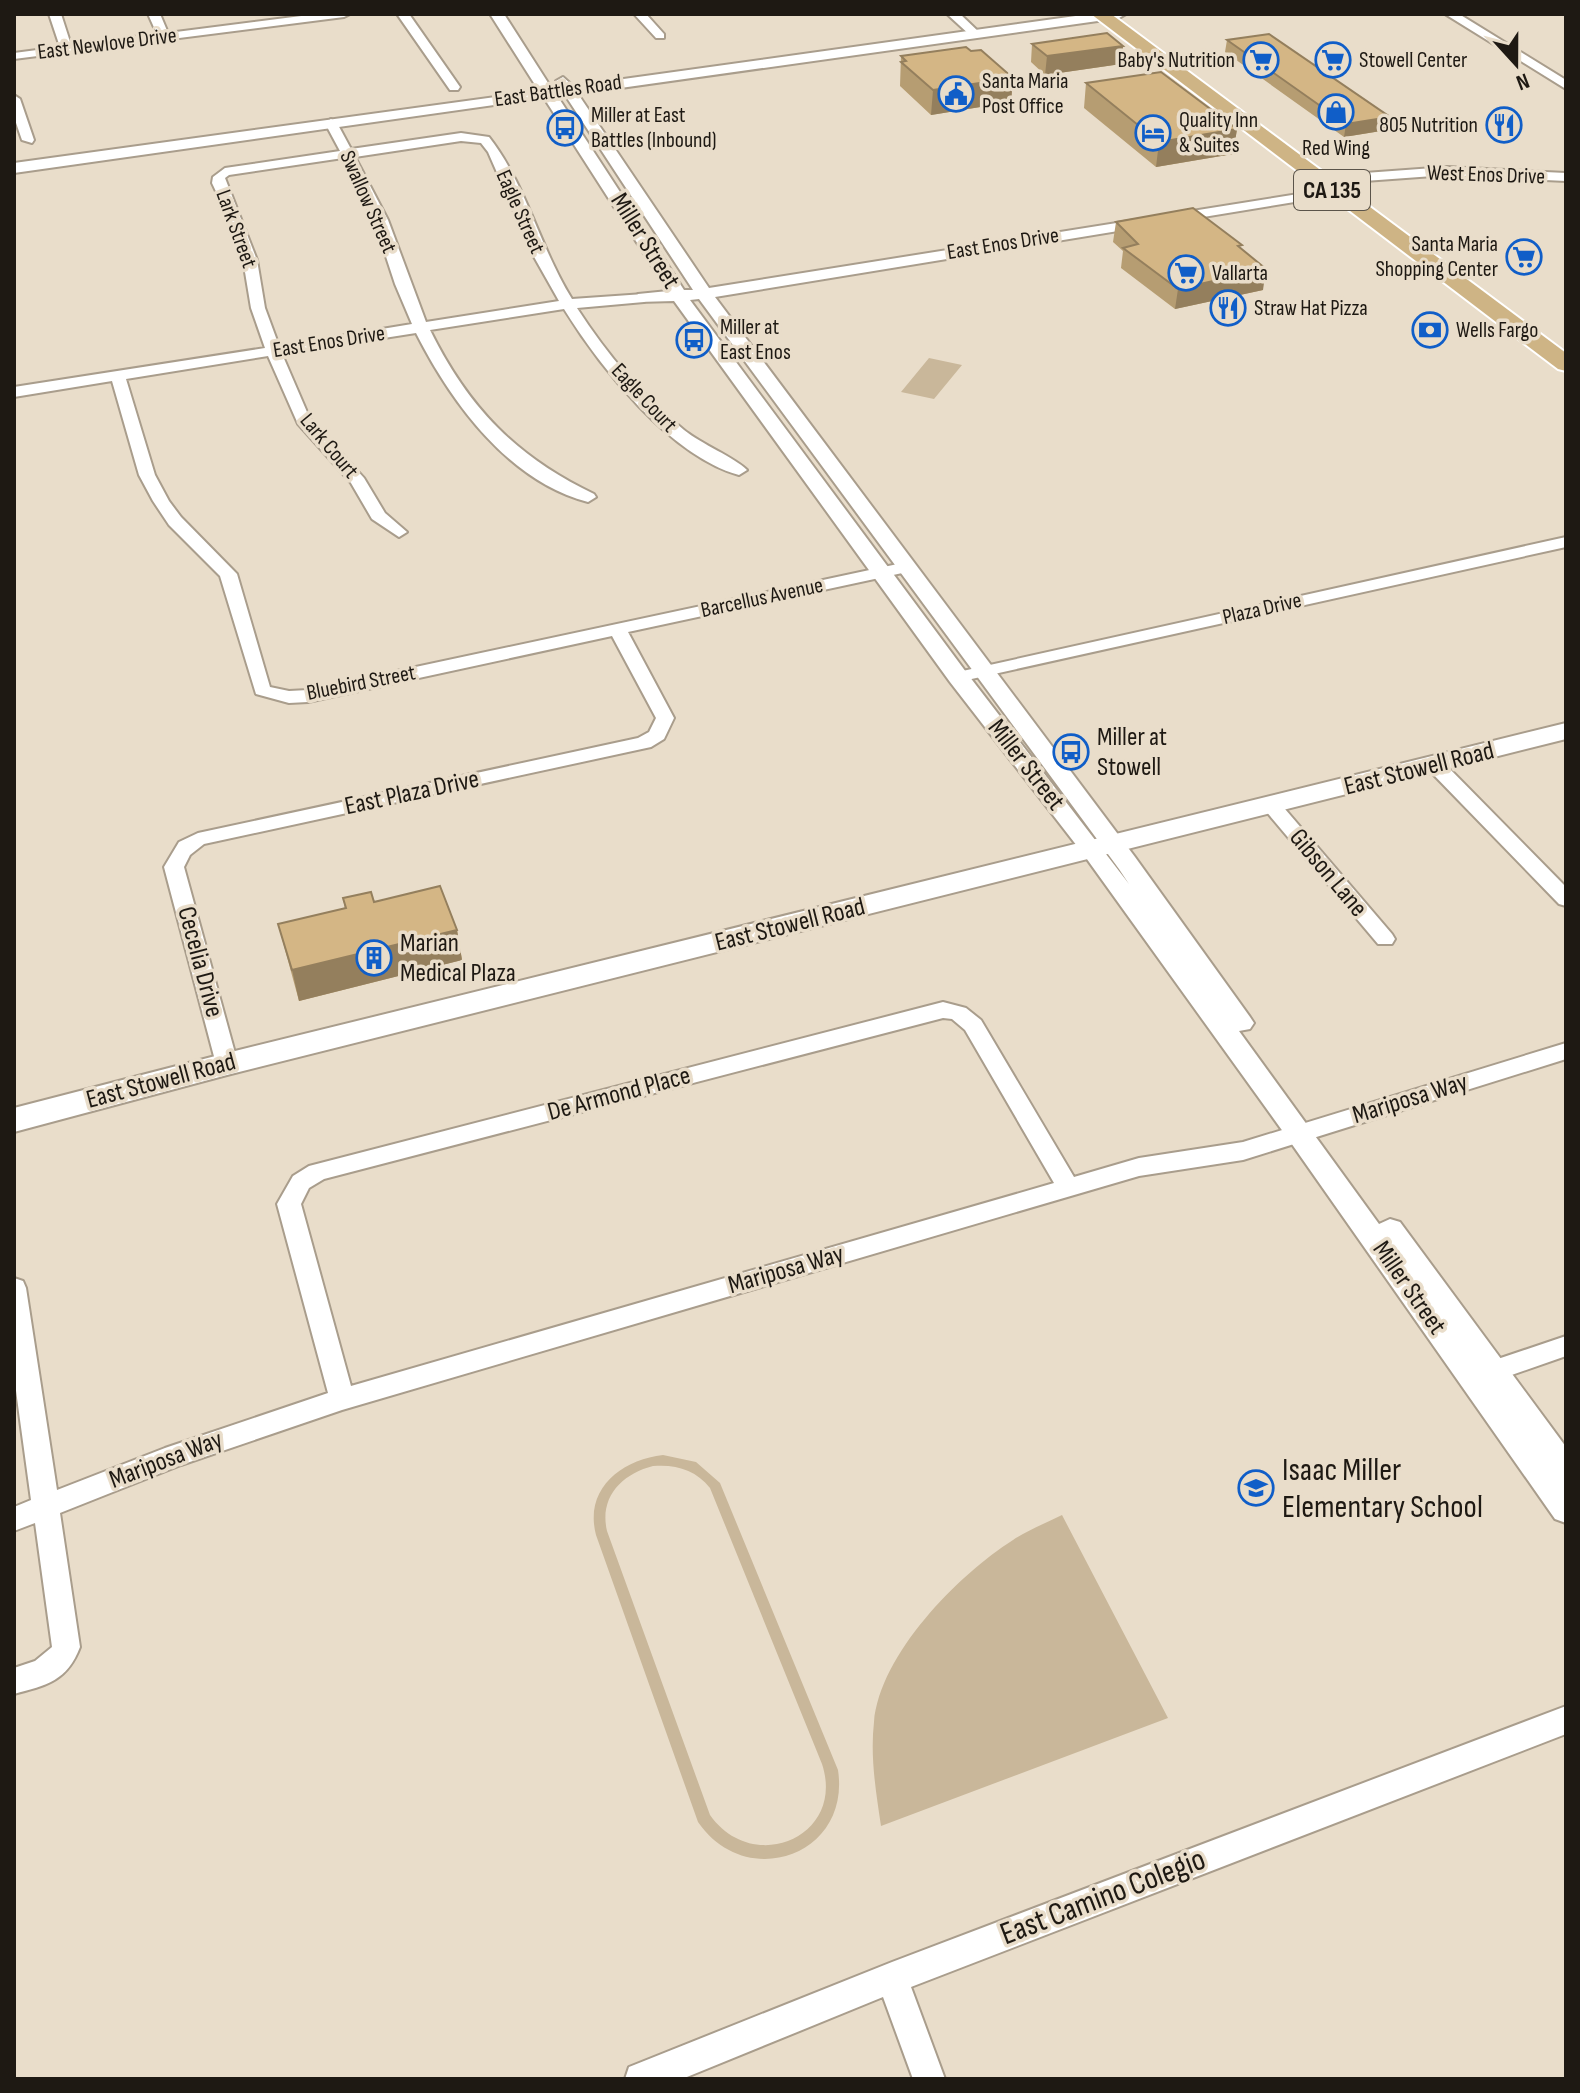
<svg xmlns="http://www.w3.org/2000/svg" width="1580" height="2093" font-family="'Sofia Sans Condensed',sans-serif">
<rect width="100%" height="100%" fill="#e9ddca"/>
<path fill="#c9b79a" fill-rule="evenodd" d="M 929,358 L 962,365 L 934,399 L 901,392 Z
M 663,1455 L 696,1462 L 720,1483 L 838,1770 C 851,1856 746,1892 698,1822 L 596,1535 C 584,1489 621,1460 663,1455 ZM 653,1466 C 676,1464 696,1470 710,1488 L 822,1764 C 846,1837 753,1876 710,1815 L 607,1531 C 599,1497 622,1474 653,1466 Z
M 1062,1515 L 1168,1718 L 881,1826 C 876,1792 870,1757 874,1722 C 880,1654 958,1575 1013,1540 C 1028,1530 1046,1523 1062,1515 Z"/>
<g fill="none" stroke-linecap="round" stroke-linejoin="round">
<defs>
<path id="minor" d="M 49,14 L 61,14 L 71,45 L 157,34 L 148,14 L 160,14 L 168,33 L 317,14 L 350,14 L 344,17 L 14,59 L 14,53 L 60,47 Z
M 397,14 L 409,14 L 460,87 L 458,90 L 450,90 Z
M 634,14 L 646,14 L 664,34 L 664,38 L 656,38 Z
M 947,14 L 960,14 L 981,34 L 971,36 Z
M 1445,14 L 1459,14 L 1566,80 L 1566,89 Z
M 14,95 L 20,99 L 34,140 L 32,143 L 22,140 L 14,117 Z
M 331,119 L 337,123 L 351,149 L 461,133 L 489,137 C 526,184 540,248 572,299 L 644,294 L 651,298 L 644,302 L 577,308 C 606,353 642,396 684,430 C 701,444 734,457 747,470 L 739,475 C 670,456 600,367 564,309 L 430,330 C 468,407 516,457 594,494 L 596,497 L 588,502 C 509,482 451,402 416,333 L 282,354 L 310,419 L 364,478 L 385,513 L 407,532 L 399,537 L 372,519 L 351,483 L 298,424 L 268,356 L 126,379 L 155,475 L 169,501 L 181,517 L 237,574 L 270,687 L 289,691 L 308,690 L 907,562 L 915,567 L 907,572 L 628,632 L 674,718 L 664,739 L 651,747 L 204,844 L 190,855 L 184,867 L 238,1064 L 235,1070 L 219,1070 L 216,1064 L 164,867 L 179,842 L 198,833 L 638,738 L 649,732 L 656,718 L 612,636 L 308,702 L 289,703 L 256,694 L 220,576 L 169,525 L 153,501 L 139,475 L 112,381 L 14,397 L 14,387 L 265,348 L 251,308 L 243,260 L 229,219 L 212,183 L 213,177 L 225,168 L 340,151 L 325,123 ZM 461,141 L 481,143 L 488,152 L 533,255 L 559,301 L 426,322 L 388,220 L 355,157 ZM 343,158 L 374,220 L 395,284 L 412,324 L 279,346 L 265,308 L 257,260 L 225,178 L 229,175 Z
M 1447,167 L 1566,173 L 1566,181 L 1447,175 L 1351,182 L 1345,178 L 1351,174 Z
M 1566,537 L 1566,547 L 958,682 L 949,677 L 958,672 Z
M 1435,759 L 1442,761 L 1566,887 L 1566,906 L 1559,904 L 1428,769 L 1425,765 Z
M 1272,800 L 1279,802 L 1392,934 L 1395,939 L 1392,944 L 1378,944 L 1265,810 L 1262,806 Z
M 943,1002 L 966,1008 L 981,1020 L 1074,1177 L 1139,1158 L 1243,1142 L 1566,1043 L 1566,1059 L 1243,1160 L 1139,1176 L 342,1410 L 181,1465 L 60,1513 L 80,1647 C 67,1681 47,1685 14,1694 L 14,1668 L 35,1661 L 52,1647 L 35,1523 L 14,1531 L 14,1507 L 31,1500 L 14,1376 L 14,1278 L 23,1281 L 26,1288 L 57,1490 L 165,1448 L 328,1393 L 277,1204 L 293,1176 L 309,1166 ZM 943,1018 L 952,1019 L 965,1030 L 1054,1183 L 351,1386 L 301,1204 L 309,1188 L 324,1179 Z
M 1566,1336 L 1566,1356 L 1480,1386 L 1471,1382 L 1467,1375 L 1471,1368 Z
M 1566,1706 L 1566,1734 L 911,1987 L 945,2079 L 913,2079 L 883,1997 L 682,2079 L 625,2079 L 629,2067 L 892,1962 Z"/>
<path id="tertiary" d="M 490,14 L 504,14 L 552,89 L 560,88 L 556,81 L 563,77 L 573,86 L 1090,14 L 1126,14 L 1119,18 L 578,94 L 709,288 L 1367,183 L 1367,189 L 1362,191 L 715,297 L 1135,857 L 1250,1017 L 1254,1023 L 1250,1029 L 1239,1031 L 1379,1224 L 1390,1219 L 1400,1222 L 1566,1447 L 1566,1523 L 1555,1519 L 1289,1140 L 1084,855 L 950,682 L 674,301 L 638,302 L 636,298 L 638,294 L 668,291 L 544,98 L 14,173 L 14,163 L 539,91 ZM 565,95 L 693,290 L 684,290 L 558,97 ZM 699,299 L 1119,869 L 1129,884 L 966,672 L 690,300 Z"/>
<path id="secondary" d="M 1566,723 L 1566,739 L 227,1075 L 14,1132 L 14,1108 L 227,1053 Z"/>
<path id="primary" d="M 1091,14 L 1111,14 L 1566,353 L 1566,371 L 1558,369 Z"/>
</defs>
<use href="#minor" stroke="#a99d8c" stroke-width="4"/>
<use href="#tertiary" stroke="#a99d8c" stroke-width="4"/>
<use href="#secondary" stroke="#a99d8c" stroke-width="4"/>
<use href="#primary" stroke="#fff" stroke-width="4"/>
<use href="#minor" fill="#fff" fill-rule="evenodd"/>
<use href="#tertiary" fill="#fff" fill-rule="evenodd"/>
<use href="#secondary" fill="#fff" fill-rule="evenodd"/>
<use href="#primary" fill="#ceb485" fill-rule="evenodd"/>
</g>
<path fill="#b69d72" d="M 1227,40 L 1390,117 L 1387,130 L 1344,137 L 1225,52 Z
M 1032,44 L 1123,46 L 1121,64 L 1045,75 L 1031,62 Z
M 971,51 L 1013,78 L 1011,102 L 931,115 L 900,86 L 901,56 Z
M 1086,83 L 1237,129 L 1233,154 L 1156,167 L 1084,108 Z
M 1116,222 L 1241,249 L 1263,290 L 1175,309 L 1121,268 L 1123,251 L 1113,242 Z
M 343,898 L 374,902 L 457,930 L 462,960 L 299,1001 L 278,924 L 345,909 Z"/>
<path fill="#947f5d" d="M 1123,46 L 1121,64 L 1045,75 L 1047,56 Z
M 1013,78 L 1011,102 L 931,115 L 933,90 Z
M 1390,117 L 1387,130 L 1344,137 L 1346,124 Z
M 1237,129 L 1233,154 L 1156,167 L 1159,142 Z
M 1266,269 L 1263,290 L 1175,309 L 1178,289 Z
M 457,930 L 462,960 L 299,1001 L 292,970 Z"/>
<path fill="#d4b685" stroke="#947f5d" stroke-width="2" d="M 1107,33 L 1123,46 L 1047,56 L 1032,44 Z
M 1269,34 L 1390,117 L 1346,124 L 1227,40 Z
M 966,47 L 971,51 L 981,50 L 1013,78 L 933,90 L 901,62 L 906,61 L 901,56 Z
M 1161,72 L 1237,129 L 1159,142 L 1086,83 Z
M 1193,208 L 1242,245 L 1238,246 L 1266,269 L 1178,289 L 1123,248 L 1138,244 L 1116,222 Z
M 440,886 L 457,930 L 292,970 L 278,924 L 346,908 L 343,898 L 371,892 L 374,902 Z"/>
<defs>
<symbol id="supermarket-ring" viewBox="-11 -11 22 22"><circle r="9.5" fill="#e9ddca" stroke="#105ec8" stroke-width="1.5"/><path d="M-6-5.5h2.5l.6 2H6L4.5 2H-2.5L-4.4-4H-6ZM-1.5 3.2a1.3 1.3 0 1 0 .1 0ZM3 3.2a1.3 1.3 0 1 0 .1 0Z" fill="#105ec8"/></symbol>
<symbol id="civic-ring" viewBox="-11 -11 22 22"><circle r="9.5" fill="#e9ddca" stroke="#105ec8" stroke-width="1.5"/><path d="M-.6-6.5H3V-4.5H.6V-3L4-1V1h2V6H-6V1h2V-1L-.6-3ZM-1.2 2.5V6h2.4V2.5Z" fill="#105ec8"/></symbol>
<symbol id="shop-ring" viewBox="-11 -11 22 22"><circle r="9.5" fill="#e9ddca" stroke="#105ec8" stroke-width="1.5"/><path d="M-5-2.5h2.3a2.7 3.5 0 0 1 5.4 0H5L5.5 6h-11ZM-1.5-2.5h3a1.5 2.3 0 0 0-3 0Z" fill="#105ec8"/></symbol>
<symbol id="restaurant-ring" viewBox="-11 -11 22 22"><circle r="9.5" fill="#e9ddca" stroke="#105ec8" stroke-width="1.5"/><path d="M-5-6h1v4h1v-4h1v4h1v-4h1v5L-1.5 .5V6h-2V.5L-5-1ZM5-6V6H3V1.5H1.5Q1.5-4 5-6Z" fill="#105ec8"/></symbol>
<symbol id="bus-ring" viewBox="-11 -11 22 22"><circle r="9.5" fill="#e9ddca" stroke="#105ec8" stroke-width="1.5"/><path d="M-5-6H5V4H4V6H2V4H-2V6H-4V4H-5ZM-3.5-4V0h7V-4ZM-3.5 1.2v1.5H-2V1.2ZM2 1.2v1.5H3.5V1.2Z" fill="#105ec8"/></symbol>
<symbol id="hotel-ring" viewBox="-11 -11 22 22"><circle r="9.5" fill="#e9ddca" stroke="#105ec8" stroke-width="1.5"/><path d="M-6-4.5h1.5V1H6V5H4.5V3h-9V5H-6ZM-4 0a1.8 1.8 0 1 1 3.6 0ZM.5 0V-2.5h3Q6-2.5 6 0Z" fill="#105ec8"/></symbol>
<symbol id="bank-ring" viewBox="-11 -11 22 22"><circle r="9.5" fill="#e9ddca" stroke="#105ec8" stroke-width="1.5"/><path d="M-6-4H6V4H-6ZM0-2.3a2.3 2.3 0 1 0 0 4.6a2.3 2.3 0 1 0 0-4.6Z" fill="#105ec8"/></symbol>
<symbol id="building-ring" viewBox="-11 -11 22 22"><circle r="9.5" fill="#e9ddca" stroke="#105ec8" stroke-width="1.5"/><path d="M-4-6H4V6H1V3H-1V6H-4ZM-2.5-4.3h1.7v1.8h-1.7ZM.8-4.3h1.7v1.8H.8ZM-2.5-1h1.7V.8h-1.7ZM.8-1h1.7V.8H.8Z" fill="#105ec8"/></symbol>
<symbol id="school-ring" viewBox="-11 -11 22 22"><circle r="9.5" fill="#e9ddca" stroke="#105ec8" stroke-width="1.5"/><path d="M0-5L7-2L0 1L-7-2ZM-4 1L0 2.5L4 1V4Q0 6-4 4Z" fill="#105ec8"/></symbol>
</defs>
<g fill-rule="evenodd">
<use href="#supermarket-ring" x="1241" y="40" width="40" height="40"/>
<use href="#supermarket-ring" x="1313" y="40" width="40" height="40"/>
<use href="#civic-ring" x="936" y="74" width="40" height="40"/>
<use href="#shop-ring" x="1316" y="92" width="40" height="40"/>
<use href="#restaurant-ring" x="1484" y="105" width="40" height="40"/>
<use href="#bus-ring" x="545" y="108" width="40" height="40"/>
<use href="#hotel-ring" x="1133" y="113" width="40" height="40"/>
<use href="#supermarket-ring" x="1504" y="237" width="40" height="40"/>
<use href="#supermarket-ring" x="1166" y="253" width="40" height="40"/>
<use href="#restaurant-ring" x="1208" y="288" width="40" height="40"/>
<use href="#bank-ring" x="1410" y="310" width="40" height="40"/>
<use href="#bus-ring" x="674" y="320" width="40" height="40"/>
<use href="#bus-ring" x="1051" y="732" width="40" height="40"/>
<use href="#building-ring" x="354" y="938" width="40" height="40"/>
<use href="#school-ring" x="1236" y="1468" width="40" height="40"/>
</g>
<g text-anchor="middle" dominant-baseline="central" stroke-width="7" stroke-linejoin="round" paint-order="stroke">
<g font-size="22" fill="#1e1913" stroke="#e9ddca">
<text transform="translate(107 44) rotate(-7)">East Newlove Drive</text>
<text transform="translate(558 91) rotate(-8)">East Battles Road</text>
<text transform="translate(1486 175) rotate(2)">West Enos Drive</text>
<text transform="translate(368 202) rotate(66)">Swallow Street</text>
<text transform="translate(520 212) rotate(66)">Eagle Street</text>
<text transform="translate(236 229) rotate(70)">Lark Street</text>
<text transform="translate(1003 244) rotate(-9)">East Enos Drive</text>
<text transform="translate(329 342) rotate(-9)">East Enos Drive</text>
<text transform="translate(644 398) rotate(47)">Eagle Court</text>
<text transform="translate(329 446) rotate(50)">Lark Court</text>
<text transform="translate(762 598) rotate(-12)">Barcellus Avenue</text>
<text transform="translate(1262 609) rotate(-13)">Plaza Drive</text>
<text transform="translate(361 683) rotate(-11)">Bluebird Street</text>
</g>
<g font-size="22" fill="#1e1913" stroke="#e9ddca" text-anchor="start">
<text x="1235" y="60" text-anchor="end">Baby's Nutrition</text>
<text x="1359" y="60">Stowell Center</text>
<text x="982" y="81">Santa Maria<tspan x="982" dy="25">Post Office</tspan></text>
<text x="591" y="115">Miller at East<tspan x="591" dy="25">Battles (Inbound)</tspan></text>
<text x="1179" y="120">Quality Inn<tspan x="1179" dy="25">&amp; Suites</tspan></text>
<text x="1478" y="125" text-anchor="end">805 Nutrition</text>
<text x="1336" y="148" text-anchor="middle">Red Wing</text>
<text x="1498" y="244" text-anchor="end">Santa Maria<tspan x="1498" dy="25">Shopping Center</tspan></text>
<text x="1212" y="273">Vallarta</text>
<text x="1254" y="308">Straw Hat Pizza</text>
<text x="720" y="327">Miller at<tspan x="720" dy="25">East Enos</tspan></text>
<text x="1456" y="330">Wells Fargo</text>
</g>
<rect fill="#e9ddca" stroke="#5b544a" stroke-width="2" x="1294" y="170" width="76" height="40" rx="6"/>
<g font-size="24" font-weight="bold" fill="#1e1913">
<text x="1332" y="190">CA 135</text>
</g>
<g font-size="26" fill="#1e1913" stroke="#e9ddca">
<text transform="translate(645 241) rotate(58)">Miller Street</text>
<text transform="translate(1026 765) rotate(52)">Miller Street</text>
<text transform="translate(1419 769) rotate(-14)">East Stowell Road</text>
<text transform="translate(412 793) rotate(-12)">East Plaza Drive</text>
<text transform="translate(1328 873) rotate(50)">Gibson Lane</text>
<text transform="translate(790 925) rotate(-14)">East Stowell Road</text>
<text transform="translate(200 962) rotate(75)">Cecelia Drive</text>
<text transform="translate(161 1081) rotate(-15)">East Stowell Road</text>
<text transform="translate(619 1094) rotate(-15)">De Armond Place</text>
<text transform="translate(1410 1099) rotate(-17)">Mariposa Way</text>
<text transform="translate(786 1270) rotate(-16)">Mariposa Way</text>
<text transform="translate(1409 1288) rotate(55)">Miller Street</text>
<text transform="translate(166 1460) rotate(-21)">Mariposa Way</text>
</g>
<g font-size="26" fill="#1e1913" stroke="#e9ddca" text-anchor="start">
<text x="1097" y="737">Miller at<tspan x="1097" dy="30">Stowell</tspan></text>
<text x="400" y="943">Marian<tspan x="400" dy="30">Medical Plaza</tspan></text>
</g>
<g font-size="32" fill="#1e1913" stroke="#e9ddca" text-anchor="start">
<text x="1282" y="1470">Isaac Miller<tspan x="1282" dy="37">Elementary School</tspan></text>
</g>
<g font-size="32" fill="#1e1913" stroke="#e9ddca">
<text transform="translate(1103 1897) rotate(-21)">East Camino Colegio</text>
</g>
</g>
<rect width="1580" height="2093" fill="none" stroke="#1e1913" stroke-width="32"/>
<g transform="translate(1516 64) rotate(159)" stroke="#e9ddca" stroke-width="6" paint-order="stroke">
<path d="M0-6L14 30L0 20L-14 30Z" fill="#1e1913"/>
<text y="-12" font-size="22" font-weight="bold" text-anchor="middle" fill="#1e1913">N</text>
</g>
</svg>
